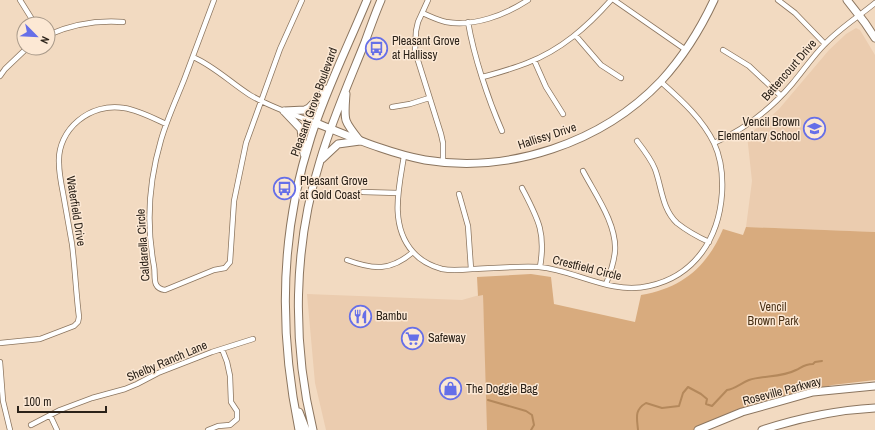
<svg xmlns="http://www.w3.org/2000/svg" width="875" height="430" font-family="'Archivo Narrow',sans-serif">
<rect width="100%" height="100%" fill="#f2dac1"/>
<path fill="#ebccaf" d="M 856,28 L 860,30 L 875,55 L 875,232 L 746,227 L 752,181 L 747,135 L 764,123 L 779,109 L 829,50 L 846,34 Z
M 307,294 L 462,300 L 483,294 L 488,430 L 326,430 L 315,383 Z"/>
<path fill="#d8ab7e" d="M 746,227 L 875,232 L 875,380 L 832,385 L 749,409 L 694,430 L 487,430 L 483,295 L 478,296 L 477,277 L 531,274 L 551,277 L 554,304 L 635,322 L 641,295 C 682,288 707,267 723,229 L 743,235 Z"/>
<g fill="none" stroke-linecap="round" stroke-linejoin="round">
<path stroke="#b4885b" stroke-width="2" d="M 488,400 L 526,411 L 532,415 L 534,425 L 531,430
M 638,430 C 637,418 634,410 646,403 L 662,408 L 679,406 L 683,393 L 688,387 L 701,394 L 707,399 L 706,404 L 712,406 L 727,390 C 735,389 741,383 749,380 C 764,375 781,378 796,370 C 802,367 805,364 813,364 L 815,362 L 822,361"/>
<defs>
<path id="street" d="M 20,0 L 35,24
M 214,0 C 204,27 194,53 184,80 C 176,100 167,119 161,140 C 149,181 146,224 154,266 C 156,276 151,288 165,290 L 214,270 L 225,268 L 230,262 L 234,201 L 246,143 L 280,49 L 302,0
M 428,0 L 418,22 L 416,31 L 415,51 L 441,134 L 443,143 L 443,161
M 614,0 L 686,50
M 778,0 L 795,13 L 825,44
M 422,13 C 430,16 437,20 446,22 C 474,27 505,15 528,0
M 468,22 C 474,57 488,99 502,131
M 48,35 C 73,24 96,20 123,22
M 576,36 L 601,65 L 621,78
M 723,50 L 749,66 L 781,96
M 193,57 C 214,66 231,83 250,95 C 270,107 294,115 316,123
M 534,60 L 546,87 L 563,114
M 0,76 L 5,69 L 27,48
M 483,77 C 497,73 512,69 527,63 C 561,50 587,27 611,0
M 392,107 L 410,104 L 429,98
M 637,141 C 644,150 651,159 655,169 C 662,188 662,209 677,223 C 687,231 698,237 709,242
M 714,143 C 745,129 770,110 792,84 C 803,71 813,56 825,44 C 840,28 858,17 875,3
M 404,156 C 399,187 389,225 413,252 C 420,260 431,266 442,269 C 452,271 462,270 472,269 C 494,268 517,266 539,267 C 575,270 610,295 649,286 C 695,276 719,238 722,193 C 723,176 721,158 714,143 C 702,118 680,99 660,81
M 583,171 C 595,194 617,224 615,251 C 614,262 610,274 606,284
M 522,188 C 538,219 546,232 540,267
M 363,192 L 398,193
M 459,194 L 468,226 L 471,269
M 347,260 C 374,270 391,271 413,252
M 0,343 L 40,339 L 74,326 L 78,322 L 79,317 C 76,293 75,268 72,244 C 69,227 66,210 63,193 C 61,183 59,173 59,163 C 57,129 91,102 124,108 C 138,110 153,118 166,124
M 0,362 L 3,401 L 10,430
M 50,415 L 57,430
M 31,425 L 60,410 L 92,398 L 125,389 L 137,384 L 158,373 L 212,352 L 253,339
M 208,430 L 218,426 L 230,425 L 237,419 L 237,411 L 231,402 L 230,376 L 227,362 L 222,349"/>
<path id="secondary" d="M 847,0 L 865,23 L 875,38
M 316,123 C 352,137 387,153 425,160 C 509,174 602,143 661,81 C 683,57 700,30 714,0
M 698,430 L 742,412 L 813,392 L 875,386
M 762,430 C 799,418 837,410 875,408"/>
<path id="primary" d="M 346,94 C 344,121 343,120 360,141
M 284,111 L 305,110 L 309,108 L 327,89
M 284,111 L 301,129 L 304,154
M 322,159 L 338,144 L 360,141
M 299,412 L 306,430
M 299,430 C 279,333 280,232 311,137 C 326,90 348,46 367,0
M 313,430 C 292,343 293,247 320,161 C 332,120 349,82 365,42 C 370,28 375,14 381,0"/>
</defs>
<use href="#street" stroke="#8b755f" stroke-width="6"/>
<use href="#secondary" stroke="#8b755f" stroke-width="9"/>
<use href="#primary" stroke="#8b755f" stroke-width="9"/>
<use href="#street" stroke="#fff" stroke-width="4.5"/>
<use href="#secondary" stroke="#fff" stroke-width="7"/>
<use href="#primary" stroke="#fff" stroke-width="7"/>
</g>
<defs>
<symbol id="bus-ring" viewBox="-11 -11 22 22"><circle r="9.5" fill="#fce8d4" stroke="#666fe8" stroke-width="1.5"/><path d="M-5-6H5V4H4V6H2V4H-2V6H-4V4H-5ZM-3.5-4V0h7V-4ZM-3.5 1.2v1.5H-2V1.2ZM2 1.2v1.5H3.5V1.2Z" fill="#666fe8"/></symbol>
<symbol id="school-ring" viewBox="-11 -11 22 22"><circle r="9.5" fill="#fce8d4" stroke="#666fe8" stroke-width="1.5"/><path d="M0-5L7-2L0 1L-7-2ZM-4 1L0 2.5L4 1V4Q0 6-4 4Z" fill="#666fe8"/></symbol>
<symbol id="restaurant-ring" viewBox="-11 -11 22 22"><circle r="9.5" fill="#fce8d4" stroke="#666fe8" stroke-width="1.5"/><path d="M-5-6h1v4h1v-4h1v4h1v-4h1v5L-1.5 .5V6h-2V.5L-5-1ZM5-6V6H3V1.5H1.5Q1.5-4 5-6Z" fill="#666fe8"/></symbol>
<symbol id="supermarket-ring" viewBox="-11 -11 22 22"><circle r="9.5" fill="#fce8d4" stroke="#666fe8" stroke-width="1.5"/><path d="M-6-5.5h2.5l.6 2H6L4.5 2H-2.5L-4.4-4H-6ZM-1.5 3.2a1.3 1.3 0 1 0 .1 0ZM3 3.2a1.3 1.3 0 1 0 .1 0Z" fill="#666fe8"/></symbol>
<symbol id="shop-ring" viewBox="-11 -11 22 22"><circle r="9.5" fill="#fce8d4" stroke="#666fe8" stroke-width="1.5"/><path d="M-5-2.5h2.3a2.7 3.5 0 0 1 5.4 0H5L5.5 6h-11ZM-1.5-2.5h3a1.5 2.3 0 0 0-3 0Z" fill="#666fe8"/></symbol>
</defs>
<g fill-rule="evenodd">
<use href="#bus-ring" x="364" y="36" width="25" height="25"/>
<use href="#school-ring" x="802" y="116" width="25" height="25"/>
<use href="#bus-ring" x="272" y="176" width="25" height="25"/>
<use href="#restaurant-ring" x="348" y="304" width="25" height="25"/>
<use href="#supermarket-ring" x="400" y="326" width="25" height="25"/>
<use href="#shop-ring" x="438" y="376" width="25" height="25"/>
</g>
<g text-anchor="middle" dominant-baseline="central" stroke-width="3" stroke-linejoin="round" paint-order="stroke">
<g font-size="12" fill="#2b2219" stroke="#fce8d4" text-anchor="start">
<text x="392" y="41">Pleasant Grove<tspan x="392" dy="14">at Hallissy</tspan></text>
<text x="800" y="122" text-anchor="end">Vencil Brown<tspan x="800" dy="14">Elementary School</tspan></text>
<text x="300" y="181">Pleasant Grove<tspan x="300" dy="14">at Gold Coast</tspan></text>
<text x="376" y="316">Bambu</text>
<text x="428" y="338">Safeway</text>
<text x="466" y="389">The Doggie Bag</text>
</g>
<g font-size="12" fill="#2b2219" stroke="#fce8d4">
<text transform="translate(789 70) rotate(-49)">Bettencourt Drive</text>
<text transform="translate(314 102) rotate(-70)">Pleasant Grove Boulevard</text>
<text transform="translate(547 136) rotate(-18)">Hallissy Drive</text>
<text transform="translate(76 211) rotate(81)">Waterfield Drive</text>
<text transform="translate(143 245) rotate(-94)">Caldarella Circle</text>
<text transform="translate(587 268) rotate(14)">Crestfield Circle</text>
<text transform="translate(167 361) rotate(-23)">Shelby Ranch Lane</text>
<text transform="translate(782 391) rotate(-15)">Roseville Parkway</text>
</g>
<g font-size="12" fill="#493116" stroke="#fce8d4">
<text x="773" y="307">Vencil<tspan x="773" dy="14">Brown Park</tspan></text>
</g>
</g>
<g transform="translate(36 36) rotate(114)"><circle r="19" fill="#fce8d4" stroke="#a89989"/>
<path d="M0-3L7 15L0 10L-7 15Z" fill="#666fe8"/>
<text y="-6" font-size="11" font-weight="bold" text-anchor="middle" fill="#2b2219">N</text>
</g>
<path d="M18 406v6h88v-6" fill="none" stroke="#2b2219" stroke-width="2"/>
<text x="24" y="406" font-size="12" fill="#2b2219" stroke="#fce8d4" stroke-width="3" paint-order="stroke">100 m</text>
</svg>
